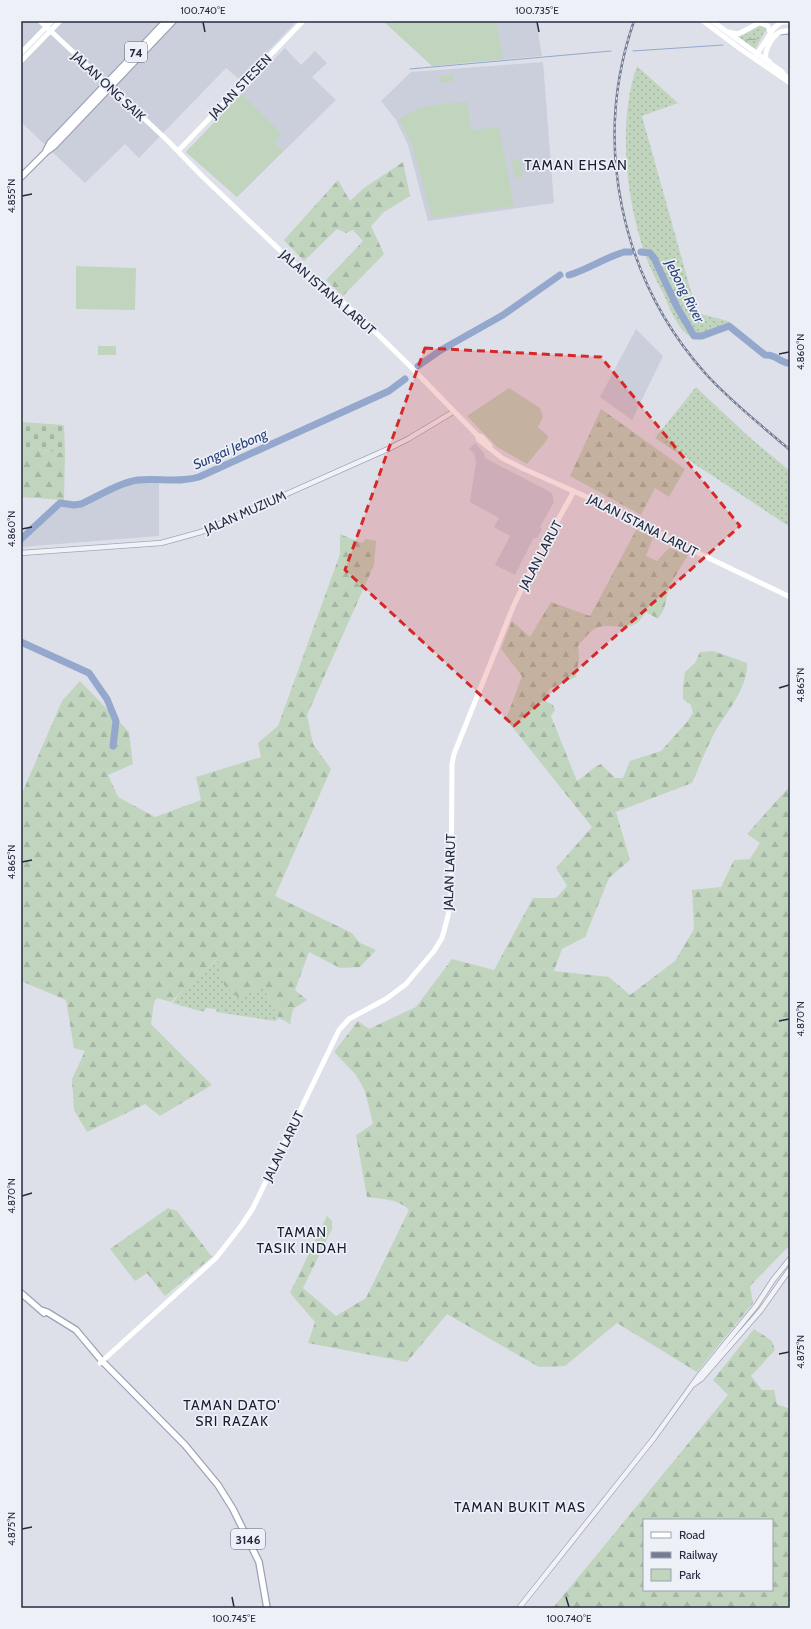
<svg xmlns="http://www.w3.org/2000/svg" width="811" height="1629" font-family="Cabin,sans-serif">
<defs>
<pattern id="grass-dots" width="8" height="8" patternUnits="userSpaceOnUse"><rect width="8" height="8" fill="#c0d4be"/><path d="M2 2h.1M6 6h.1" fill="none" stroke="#a5b6a4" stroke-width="1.8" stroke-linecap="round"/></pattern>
<pattern id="forest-firs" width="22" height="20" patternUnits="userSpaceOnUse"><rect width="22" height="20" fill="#c0d4be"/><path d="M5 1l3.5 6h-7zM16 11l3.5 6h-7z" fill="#a5b6a4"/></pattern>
<pattern id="cemetery-stones" width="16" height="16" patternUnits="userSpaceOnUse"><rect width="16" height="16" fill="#c0d4be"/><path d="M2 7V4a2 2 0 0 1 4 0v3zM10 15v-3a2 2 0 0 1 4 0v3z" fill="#a5b6a4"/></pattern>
</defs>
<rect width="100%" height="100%" fill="#dee0e9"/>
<path fill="#cbcfdb" d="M 21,21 L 297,21 L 240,80 L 226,68 L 139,158 L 125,144 L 85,183 L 21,122 Z
M 411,21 L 536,21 L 542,56 L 432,66 Z
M 285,48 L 301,65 L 315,51 L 327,63 L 312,77 L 336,100 L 237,197 L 186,152 Z
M 543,62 L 554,203 L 428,221 L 408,145 L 396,120 L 381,101 L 411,72 Z
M 636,329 L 663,356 L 632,420 L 600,397 Z
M 475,443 L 484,453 L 485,458 L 552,493 L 554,502 L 540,527 L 542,529 L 538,537 L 533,539 L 515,575 L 495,565 L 510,536 L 494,527 L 499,518 L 470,502 L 476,461 L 474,453 L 469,449 Z
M 159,479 L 159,536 L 21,547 L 22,539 L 60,503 L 74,505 L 98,497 L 125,483 L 143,480 Z"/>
<path fill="url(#grass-dots)" d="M 760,25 L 767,28 L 755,49 L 737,36 L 744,35 Z
M 637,66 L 678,103 L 642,116 L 697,313 L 728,321 L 731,324 L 692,337 C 678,331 670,309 664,295 C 658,284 652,272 647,260 C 626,203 617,123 637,66 Z
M 696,387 L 749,437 L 790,471 L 790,527 L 655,438 Z
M 218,959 L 263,986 L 279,1018 L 275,1021 L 216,1012 L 216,1009 L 206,1008 L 204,1012 L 172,1003 L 187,985 Z"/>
<path fill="url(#forest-firs)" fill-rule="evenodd" d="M 403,162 L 410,196 L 384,212 L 371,226 L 384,254 L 343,296 L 326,280 L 363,241 L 353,230 L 346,233 L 337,229 L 304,261 L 284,240 L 338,180 L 350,201 L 364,188 Z
M 601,409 L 685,469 L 669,497 L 655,488 L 641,515 L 570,476 Z
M 21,447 L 65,453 L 64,500 L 21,497 Z
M 636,530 L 653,537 L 646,556 L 657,561 L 669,548 L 688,555 L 670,585 L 664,609 L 658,619 L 646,612 C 644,615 641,619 638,622 C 627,632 609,622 596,628 C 589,632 583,640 578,646 L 579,658 L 576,677 L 550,689 L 544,700 L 553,705 L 555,710 L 551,716 L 577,781 C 586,776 591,768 601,764 L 615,778 L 623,778 L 630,761 L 661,751 L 687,722 L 693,713 L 691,705 L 683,699 L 683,686 L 685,672 L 695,663 L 700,652 L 713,651 L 747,663 C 748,688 727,711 715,732 C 706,748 700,766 692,783 L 616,812 L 630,860 L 609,878 L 585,937 L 562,949 L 554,971 L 609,977 L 630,995 L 675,961 L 694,929 L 692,890 L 721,887 L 734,860 L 750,859 L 760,843 L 747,834 L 790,786 L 790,1245 L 750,1286 L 753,1303 L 697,1372 L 617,1323 L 565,1366 L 539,1367 L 447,1314 L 407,1362 L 308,1343 L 315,1322 L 290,1293 L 327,1216 L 332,1221 L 332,1229 L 303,1288 L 336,1316 L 366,1298 L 409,1210 C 399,1199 381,1199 367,1197 L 356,1135 L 373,1124 L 365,1091 L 356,1075 L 334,1052 L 358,1021 L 369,1029 L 416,1007 L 452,959 L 494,970 L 533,898 L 556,898 L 567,886 L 556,868 L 592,827 L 506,719 L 522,676 L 501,649 L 512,621 L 530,637 L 551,602 L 590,616 Z
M 340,534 L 362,543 L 366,539 L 376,541 L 374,565 L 307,715 L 313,744 L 331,769 L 275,896 L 352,933 L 360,943 L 376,950 L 360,967 L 340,968 L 309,952 L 295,990 L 307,1000 L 293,1009 L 290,1024 L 279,1018 L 263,986 L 240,999 L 224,985 L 217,959 L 187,986 L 171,1002 L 157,998 L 154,1002 L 151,1024 L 212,1085 L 160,1116 L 145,1104 L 87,1132 L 74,1110 L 72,1079 L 85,1051 L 74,1048 L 66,1000 L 21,981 L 21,791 L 23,791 L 62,701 L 80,681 L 129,732 L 133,764 L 108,775 L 118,797 L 155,817 L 201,800 L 196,777 L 261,757 L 258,743 L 278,726 L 340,554 Z
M 168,1208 L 177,1211 L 212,1257 L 165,1296 L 147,1273 L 135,1281 L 110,1249 Z
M 754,1329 L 772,1341 L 775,1350 L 751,1376 L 762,1390 L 774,1390 L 777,1404 L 790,1409 L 790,1608 L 553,1608 L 728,1395 L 713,1380 ZM 644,1520 L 772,1520 L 772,1590 L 644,1590 Z"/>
<path fill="url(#cemetery-stones)" d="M 21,422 L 64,425 L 65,453 L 21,447 Z"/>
<path fill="#c0d4be" d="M 383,21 L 496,21 L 503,59 L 432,66 Z
M 454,74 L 454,81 L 440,83 L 439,76 Z
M 242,94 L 282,134 L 274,142 L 283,151 L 237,197 L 186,152 Z
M 467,102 L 471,130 L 499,127 L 514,206 L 432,218 L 412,144 L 399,119 C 422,104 441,104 467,102 Z
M 520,159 L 523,177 L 515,178 L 512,160 Z
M 76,266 L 136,268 L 135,310 L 76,309 Z
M 98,346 L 116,346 L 116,355 L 98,355 Z
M 509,388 L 540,408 L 543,417 L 538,427 L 548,436 L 547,440 L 527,464 L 497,447 L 467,416 Z"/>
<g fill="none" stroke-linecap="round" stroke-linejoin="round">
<path stroke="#94a7cd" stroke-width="1" d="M 779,35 L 790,34
M 746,40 L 756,39
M 633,51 L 723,45
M 410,69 L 611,51"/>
<path stroke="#94a7cd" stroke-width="7" d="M 624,252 L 630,252
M 641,252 L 650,253 L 654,258 L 677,307 L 694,336 L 702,336 L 729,326 L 765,355 C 777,354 781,364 790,363
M 569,275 C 586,270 603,259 621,253
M 418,366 L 441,350 L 503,315 L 560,275
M 21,539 L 60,503 L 74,505 L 81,504 C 99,496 118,483 138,480 C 158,478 180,483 199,477 L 389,391 L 405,379
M 21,642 L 89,673 L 107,699 L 116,721 L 113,746"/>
<defs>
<path id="tertiary" d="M 21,553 L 161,543 L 201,532 L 388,449 L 408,439 L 453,412
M 694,1384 L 701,1379 L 761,1310 L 790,1269
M 519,1608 L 654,1438 L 698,1377 L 756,1306 L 773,1280 L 790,1259"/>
<path id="primary" d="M 46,151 L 50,143 L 166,21
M 21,177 L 46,152 L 54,146 L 173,21
M 21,1293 L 44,1313
M 41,1310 L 47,1312 L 76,1330 L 102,1361 L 185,1445 L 218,1485 L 233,1509 L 259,1562 L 267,1608"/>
</defs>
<use href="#tertiary" stroke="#a3a6b3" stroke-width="6"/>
<use href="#primary" stroke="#9ca2b6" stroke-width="8"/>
<use href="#tertiary" stroke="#f1f2f7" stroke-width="4.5"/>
<path stroke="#fff" stroke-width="5" d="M 40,21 L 167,140 L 203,177 L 307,276 L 320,282 L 363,320 L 408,364 L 477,435 L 479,440 L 502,458 L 524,469 L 598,502 L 692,550 L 790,597
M 703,21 L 742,50 L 790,83
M 712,21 L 781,71 L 790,81
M 760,23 L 768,26 L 770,32
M 728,32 L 738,34 L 763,21
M 21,53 L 52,21
M 755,57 L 774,28 L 781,22 L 790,22
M 21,61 L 60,21
M 769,61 L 766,59 C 764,51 772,36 780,32 C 783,31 787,31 790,30
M 178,151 L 303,21
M 477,435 L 482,437 L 490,446
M 100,1363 L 216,1258 L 241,1226 L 253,1208 L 339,1030 L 349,1019 L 386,999 L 406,984 L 434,951 L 442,938 L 448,916 L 451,897 L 452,764 L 454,754 L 513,607 L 534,563 L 574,491"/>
<use href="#primary" stroke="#fff" stroke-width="5.5"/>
<defs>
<path id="rail" d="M 634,21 C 592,142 620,277 705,373 C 730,401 761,425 790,450"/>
</defs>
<use href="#rail" stroke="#757c94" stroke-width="2.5"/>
<use href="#rail" stroke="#edf0f6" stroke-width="1" stroke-dasharray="3" stroke-linecap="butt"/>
</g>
<path fill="#d62828" fill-opacity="0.2" stroke="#d62828" stroke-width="3" stroke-dasharray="8 5" stroke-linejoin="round" d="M 425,348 L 601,357 L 740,526 L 514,726 L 345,570 Z"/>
<path fill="none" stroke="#252b41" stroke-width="1.5" d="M 203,22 L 205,32M 537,22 L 539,32M 22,196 L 32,194M 779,354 L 789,352M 22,529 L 32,527M 779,688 L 789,685M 22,862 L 32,860M 779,1021 L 789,1019M 22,1196 L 32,1193M 779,1354 L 789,1352M 22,1529 L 32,1527M 232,1597 L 234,1607M 566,1597 L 569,1607"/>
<g text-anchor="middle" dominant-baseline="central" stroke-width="3.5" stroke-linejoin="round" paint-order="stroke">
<g fill="#edf0f6" stroke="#616677" stroke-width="1">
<rect x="125" y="42" width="22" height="20" rx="3"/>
<rect x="231" y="1529" width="34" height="20" rx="3"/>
</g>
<g font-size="12" font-weight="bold" fill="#252b41">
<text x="136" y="52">74</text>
<text x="248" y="1539">3146</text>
</g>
<g font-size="13" fill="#252b41" stroke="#edf0f6">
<text transform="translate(109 86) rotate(43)">JALAN ONG SAIK</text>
<text transform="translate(240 86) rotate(-46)">JALAN STESEN</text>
<text transform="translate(328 292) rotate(41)">JALAN ISTANA LARUT</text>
<text transform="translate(245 512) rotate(-24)">JALAN MUZIUM</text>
<text transform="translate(643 525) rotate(27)">JALAN ISTANA LARUT</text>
<text transform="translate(540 555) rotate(-62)">JALAN LARUT</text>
<text transform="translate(449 872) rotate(-88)">JALAN LARUT</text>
<text transform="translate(283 1146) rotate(-64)">JALAN LARUT</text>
</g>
<g font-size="14" letter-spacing="1" fill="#181d32" stroke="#edf0f6">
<text x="576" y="165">TAMAN EHSAN</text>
<text x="302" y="1232">TAMAN<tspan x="302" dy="16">TASIK INDAH</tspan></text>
<text x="232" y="1405">TAMAN DATO'<tspan x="232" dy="16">SRI RAZAK</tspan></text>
<text x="520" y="1507">TAMAN BUKIT MAS</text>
</g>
<g font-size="14" font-style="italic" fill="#2b4279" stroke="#edf0f6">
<text transform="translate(685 291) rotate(63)">Jebong River</text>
<text transform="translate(230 449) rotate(-24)">Sungai Jebong</text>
</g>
</g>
<rect width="811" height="1629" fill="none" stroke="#edf0f6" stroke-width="44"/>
<rect x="643" y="1519" width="130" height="72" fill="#edf0f6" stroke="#9da1ae"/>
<rect x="651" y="1532" width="20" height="6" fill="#ffffff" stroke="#9da1ae"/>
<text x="679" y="1539" font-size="12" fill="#252b41">Road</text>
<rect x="651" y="1552" width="20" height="6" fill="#757c94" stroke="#9da1ae"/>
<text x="679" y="1559" font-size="12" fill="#252b41">Railway</text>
<rect x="651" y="1569" width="20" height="12" fill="#c0d4be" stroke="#9da1ae"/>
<text x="679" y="1579" font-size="12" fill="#252b41">Park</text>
<rect x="22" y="22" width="767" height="1585" fill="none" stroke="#252b41" stroke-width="1.5"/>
<g font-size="10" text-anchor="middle" fill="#252b41">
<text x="203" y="14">100.740°E</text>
<text x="537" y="14">100.735°E</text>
<text transform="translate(11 196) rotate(-90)" y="4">4.855°N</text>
<text transform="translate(800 352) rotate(-90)" y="4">4.860°N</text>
<text transform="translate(11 529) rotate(-90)" y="4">4.860°N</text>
<text transform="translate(800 685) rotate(-90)" y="4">4.865°N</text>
<text transform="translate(11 862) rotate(-90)" y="4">4.865°N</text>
<text transform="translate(800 1019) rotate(-90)" y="4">4.870°N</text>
<text transform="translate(11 1196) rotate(-90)" y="4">4.870°N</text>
<text transform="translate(800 1352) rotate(-90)" y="4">4.875°N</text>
<text transform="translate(11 1529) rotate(-90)" y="4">4.875°N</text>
<text x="234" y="1622">100.745°E</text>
<text x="569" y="1622">100.740°E</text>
</g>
</svg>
